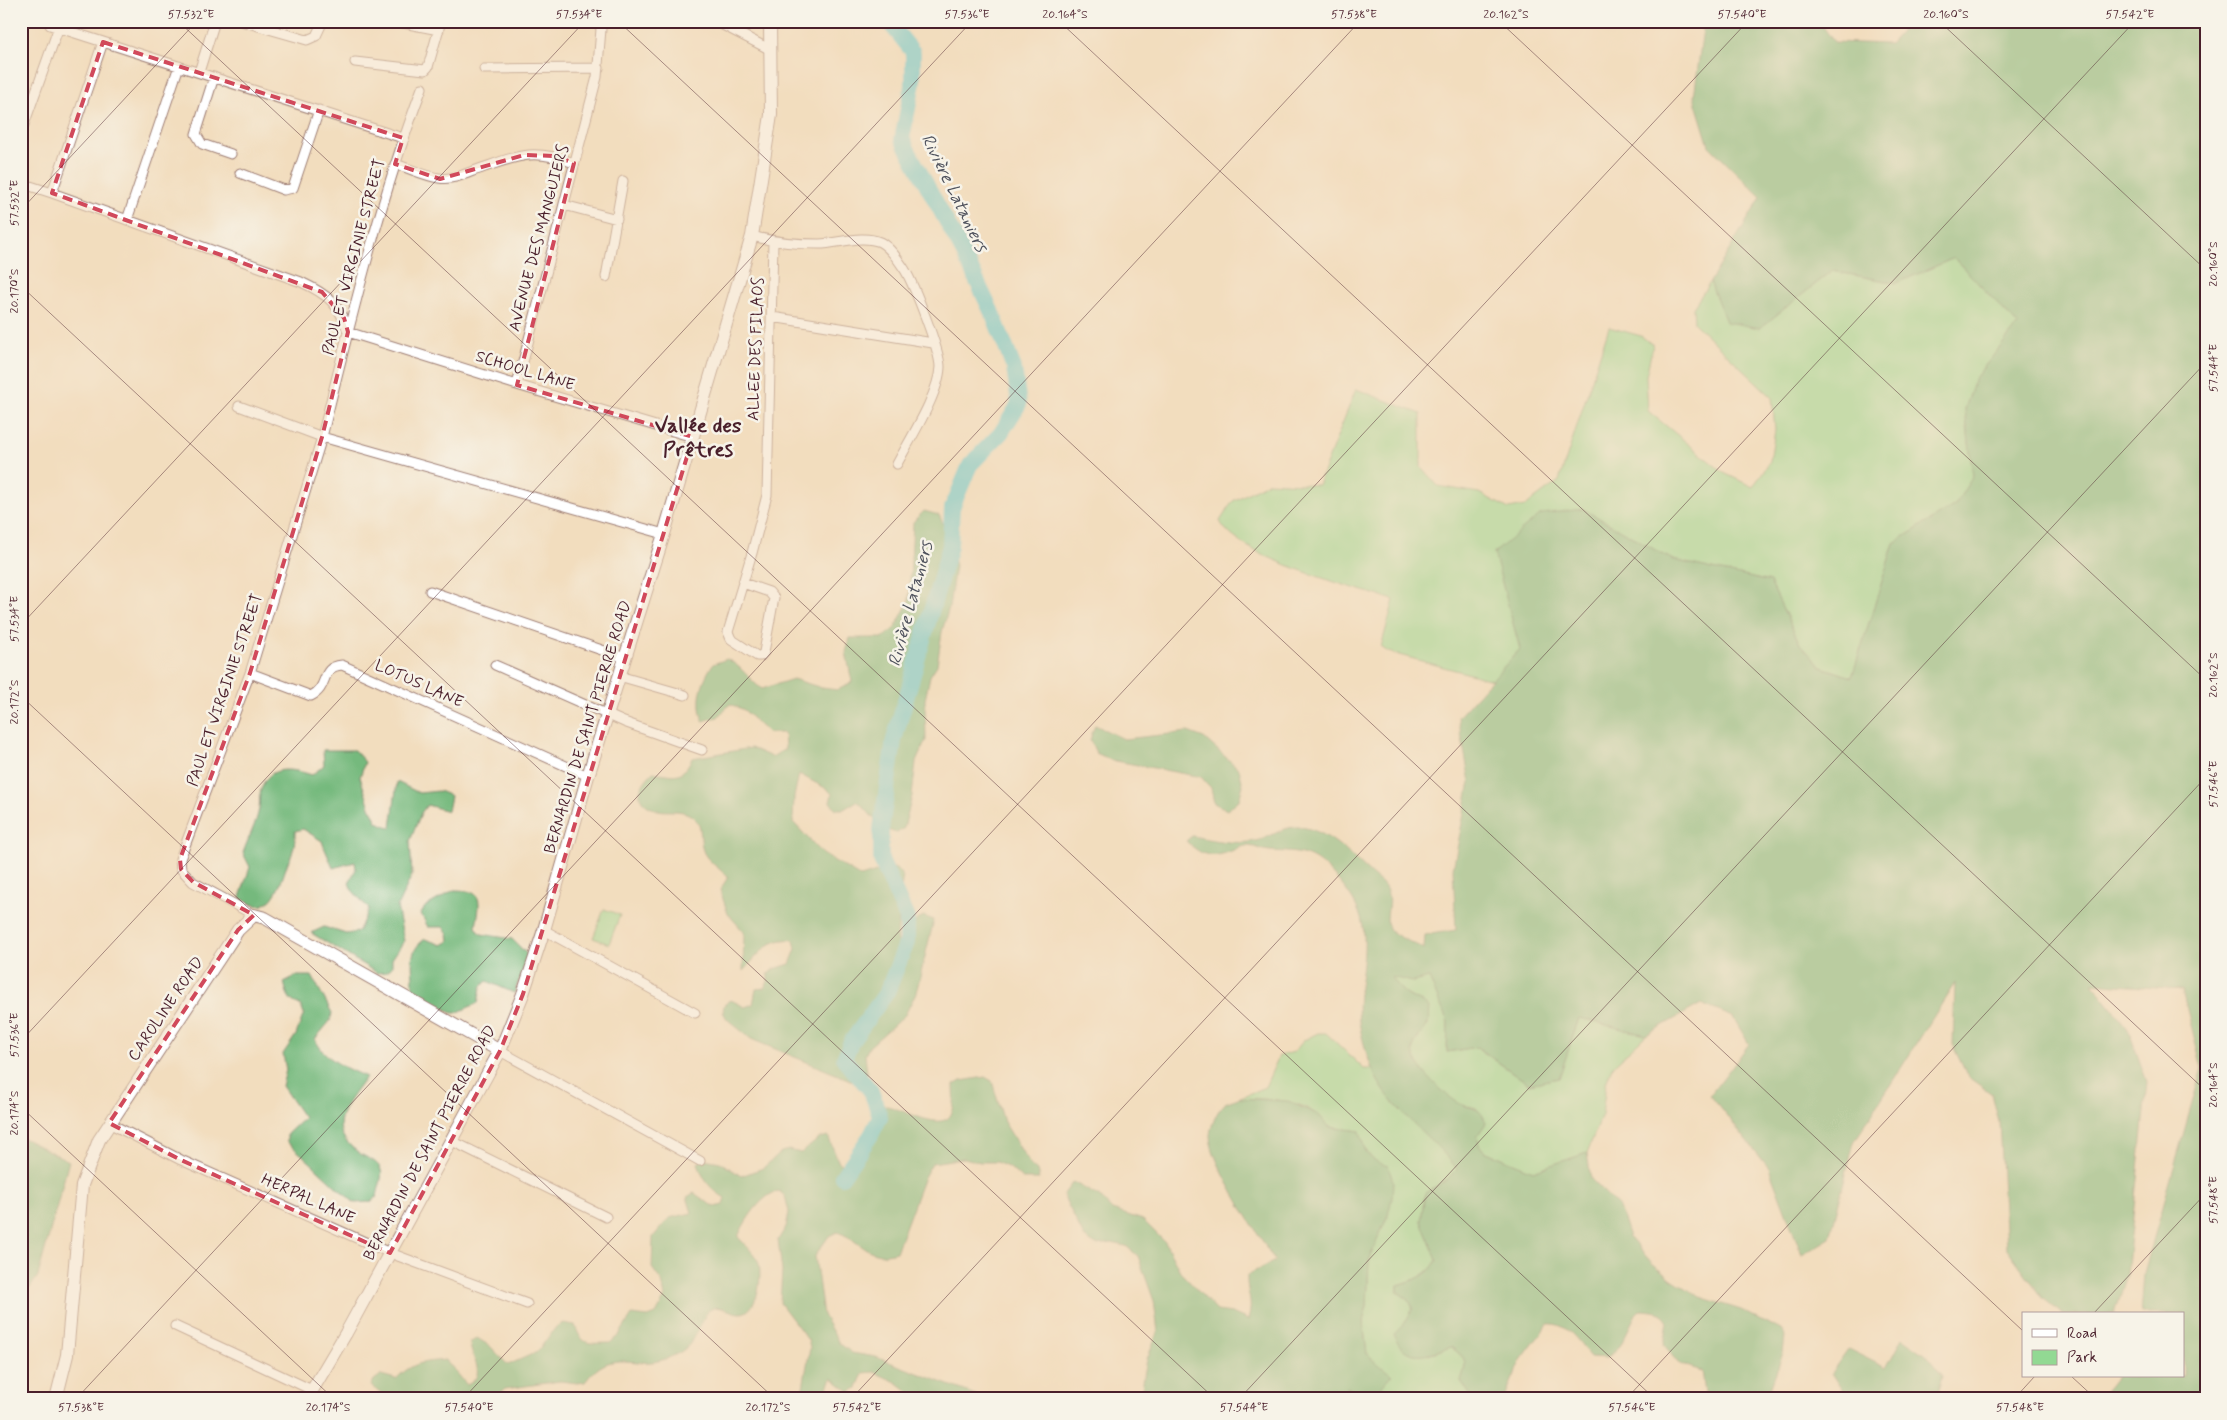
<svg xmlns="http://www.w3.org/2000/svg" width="2227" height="1420" font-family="Mynerve,sans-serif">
<rect width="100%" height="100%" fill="#f7f3e8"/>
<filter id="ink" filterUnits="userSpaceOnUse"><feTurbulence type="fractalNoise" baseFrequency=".02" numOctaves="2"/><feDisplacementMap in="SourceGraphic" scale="10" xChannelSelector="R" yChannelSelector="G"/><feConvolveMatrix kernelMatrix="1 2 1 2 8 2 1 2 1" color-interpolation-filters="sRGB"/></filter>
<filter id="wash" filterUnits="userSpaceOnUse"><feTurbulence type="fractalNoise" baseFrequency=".0096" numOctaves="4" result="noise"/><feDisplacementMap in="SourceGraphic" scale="20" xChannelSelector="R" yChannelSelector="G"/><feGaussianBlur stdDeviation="1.12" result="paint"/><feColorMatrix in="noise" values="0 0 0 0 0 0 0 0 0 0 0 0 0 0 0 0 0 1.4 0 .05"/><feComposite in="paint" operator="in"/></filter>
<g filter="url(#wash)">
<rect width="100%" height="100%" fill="#f2ddbe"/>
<path fill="#92d993" stroke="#6e7c5f" d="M 1954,258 L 2018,325 L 1976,377 L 1965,409 L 1973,476 L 1955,505 L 1894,543 L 1852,677 L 1821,667 L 1800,644 L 1770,582 L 1673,560 L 1583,509 L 1494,552 L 1520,649 L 1492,680 L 1388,652 L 1381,647 L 1394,600 C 1355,588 1236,557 1220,521 L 1233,501 L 1269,482 L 1318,485 L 1356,389 L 1421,414 L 1421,467 L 1438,486 L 1479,493 L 1509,509 L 1525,506 L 1559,481 L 1609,327 L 1641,336 L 1653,345 L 1646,376 L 1648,411 L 1724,473 L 1753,487 L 1770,461 L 1775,430 L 1772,397 L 1694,323 L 1693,308 L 1710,282 L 1726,321 L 1760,328 L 1832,271 L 1897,283 Z
M 604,909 L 620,915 L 609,944 L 593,938 Z
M 1390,976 L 1413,982 L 1429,977 L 1448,1022 L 1447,1052 L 1476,1047 L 1529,1084 L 1559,1078 L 1579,1018 L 1646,1035 L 1612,1067 L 1606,1083 L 1602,1115 L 1587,1153 L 1533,1171 L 1484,1151 L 1479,1145 L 1477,1136 L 1486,1123 L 1476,1108 C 1470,1106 1463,1106 1457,1103 C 1444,1095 1414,1067 1413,1051 C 1413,1041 1423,1032 1428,1024 L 1422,1002 L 1406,995 Z
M 1318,1033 L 1326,1033 L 1364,1069 L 1373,1069 L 1394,1104 L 1442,1149 L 1457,1169 L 1446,1180 L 1425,1193 L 1421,1221 L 1437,1260 C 1428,1276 1415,1280 1398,1285 L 1398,1292 L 1410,1301 L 1413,1308 L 1405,1323 L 1428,1354 L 1451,1347 C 1468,1360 1467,1361 1461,1381 L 1473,1399 L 1354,1399 L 1345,1387 L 1367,1355 L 1363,1321 L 1367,1306 L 1369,1259 L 1388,1215 L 1373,1161 L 1363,1146 L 1360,1131 L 1329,1127 C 1304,1096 1274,1100 1238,1098 L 1265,1087 L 1279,1056 L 1294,1052 L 1304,1040 Z"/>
<path fill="#75b97d" stroke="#606c54" d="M 1704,21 L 1819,21 L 1834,42 L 1890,44 L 1901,32 L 1902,21 L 2206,21 L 2206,1399 L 2100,1399 L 2118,1376 L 2183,1376 L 2183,1314 L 2141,1314 L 2144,1273 L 2202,1068 L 2182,990 L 2092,983 L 2128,1029 L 2147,1082 L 2127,1275 L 2115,1314 L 2062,1314 L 2043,1298 L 2006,1247 L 1999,1122 L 1992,1094 L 1968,1077 L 1953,1046 L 1955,983 L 1854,1142 L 1830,1238 L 1802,1255 L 1769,1168 L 1710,1095 L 1749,1044 L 1733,1017 L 1701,1004 L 1646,1035 L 1579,1018 L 1559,1078 L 1529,1084 L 1477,1047 L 1447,1052 L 1448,1022 L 1429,978 L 1413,982 L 1391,977 L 1406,995 L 1422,1002 L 1429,1008 C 1428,1013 1429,1019 1428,1023 C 1425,1033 1413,1039 1413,1050 C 1413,1066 1444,1094 1457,1102 C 1471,1111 1479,1103 1486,1123 L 1477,1136 L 1479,1145 L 1484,1151 L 1533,1171 L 1587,1153 L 1591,1179 L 1619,1207 L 1629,1237 L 1652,1263 L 1672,1279 L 1700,1297 L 1741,1310 L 1781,1330 L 1785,1336 L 1783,1353 L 1766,1399 L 1706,1399 L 1702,1371 L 1680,1364 L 1664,1345 L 1668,1321 C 1662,1310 1653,1311 1641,1310 L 1635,1316 L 1620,1346 L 1607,1358 L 1591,1357 C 1580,1344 1568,1322 1548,1324 L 1521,1360 L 1504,1399 L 1473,1399 L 1461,1381 C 1467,1361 1468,1360 1451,1347 C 1426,1354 1405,1364 1394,1334 L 1405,1323 L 1413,1308 L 1410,1301 L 1398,1292 L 1398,1285 C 1415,1280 1428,1276 1437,1260 L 1421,1221 L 1425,1193 L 1446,1180 L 1457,1169 C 1431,1134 1390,1111 1372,1069 C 1367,1055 1361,1036 1359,1021 C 1357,1008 1359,993 1361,980 C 1367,934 1368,912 1334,876 C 1311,851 1301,853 1270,851 C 1263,851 1255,846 1248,846 C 1244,845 1238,849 1234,850 C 1212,859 1203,857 1186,841 L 1192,836 C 1212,840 1235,845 1256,841 C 1274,837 1285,823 1306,828 C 1332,834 1352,857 1371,874 C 1375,878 1382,882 1385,887 C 1394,901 1383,916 1389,928 C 1392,935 1416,944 1424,949 L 1425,935 L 1456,930 L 1453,869 L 1470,782 L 1458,717 L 1520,649 L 1494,553 L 1541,514 L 1583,509 L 1673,560 L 1770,582 L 1800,644 L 1821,667 L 1852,677 L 1894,543 L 1955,505 L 1973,476 L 1965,409 L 1976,377 L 2018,325 L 1954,258 L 1897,283 L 1832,271 L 1760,328 L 1726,322 L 1710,282 L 1761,197 L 1709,146 L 1694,97 Z
M 924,511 L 939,515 L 946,530 L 955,566 L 949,607 L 942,632 L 937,665 L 930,676 L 925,700 L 926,740 L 916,762 L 912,796 L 904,828 L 897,833 C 877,829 871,812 857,801 L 844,809 L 836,809 L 830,802 L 832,794 L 827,789 L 799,774 L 794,797 L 793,822 L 823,854 L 861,877 L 891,867 L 898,870 L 903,877 C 900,889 901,897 900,909 C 898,930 893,939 905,959 L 909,951 L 914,923 L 923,916 L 934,920 L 916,993 L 905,1015 L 869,1047 L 865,1055 L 867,1073 L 862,1080 L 855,1082 L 751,1039 L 727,1019 L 723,1012 L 724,1005 L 731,1000 L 745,1007 L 753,1004 L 756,989 L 764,988 L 768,982 L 768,974 L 774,969 L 790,964 L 796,949 L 794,940 C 768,937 761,953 743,971 L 744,932 L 728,914 L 720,890 L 728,877 C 721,870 708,861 704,853 C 699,843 703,828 696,820 C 683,805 666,815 652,808 C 631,799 641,784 653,772 C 675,775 681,780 692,758 L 751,748 L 772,757 L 785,749 L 784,733 L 768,733 L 744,710 L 730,704 L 718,717 L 703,721 C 696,701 701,682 713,664 L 727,659 C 744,668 748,679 762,689 L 793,679 L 822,688 L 838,690 L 852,682 L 846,652 L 850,638 L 882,638 L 895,628 L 909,601 L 913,522 Z
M 1095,725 L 1124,739 L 1188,732 L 1204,738 L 1239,769 L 1243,785 L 1239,800 L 1227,810 L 1214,803 L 1211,788 L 1201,777 L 1111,760 L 1096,753 L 1090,740 Z
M 323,750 L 354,750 L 365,762 L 360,777 L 370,807 L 377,822 L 391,828 L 397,782 L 419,793 L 439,791 L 451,796 L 448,811 L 427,805 L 421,813 L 410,841 L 412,875 L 397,907 L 404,941 L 392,959 L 392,967 L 386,972 L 377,973 L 311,933 L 324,927 L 346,934 L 358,932 L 369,909 L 352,890 L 349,883 L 356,869 L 355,862 L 333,868 C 330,859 325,851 322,841 L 303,829 L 295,831 C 295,837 295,844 293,850 C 292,857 287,862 286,868 C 278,892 268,920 240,897 L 250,867 L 243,853 C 248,838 256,825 259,809 C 260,804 259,799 260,794 C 266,764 290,768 312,775 L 324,765 Z
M 454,890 C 485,890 480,901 476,927 L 481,934 L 512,939 L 529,956 L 514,993 L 487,981 L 481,987 L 478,1003 L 456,1013 L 452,1013 L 412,990 C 416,970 404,954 425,939 L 442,945 L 449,941 L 448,933 L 443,927 L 428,927 L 421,914 L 425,907 Z
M 296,976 L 312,976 L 332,1013 L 330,1021 L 315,1039 C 324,1059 347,1069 366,1077 C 344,1108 322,1130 364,1156 C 370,1159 379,1163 381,1170 C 383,1177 378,1189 377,1197 L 370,1202 L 355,1203 C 331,1184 311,1161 287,1142 L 287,1134 L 304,1118 L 282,1086 L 286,1070 L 283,1054 L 296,1035 L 304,1013 L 300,1005 C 288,1001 287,994 284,982 Z
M 985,1077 L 992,1081 L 1004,1122 L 1031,1166 L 1037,1171 L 1039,1179 L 1022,1179 L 1010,1168 L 996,1162 L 980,1162 L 964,1158 L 932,1163 L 924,1177 L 896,1252 C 891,1253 885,1255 880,1254 C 864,1252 852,1236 837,1232 L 829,1236 L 815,1256 L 823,1315 L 839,1343 L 852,1353 L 876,1357 L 978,1396 C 992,1399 1006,1395 1020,1399 L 919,1399 L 896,1382 L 874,1372 L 863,1373 L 857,1388 L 850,1392 L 832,1378 L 823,1399 L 801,1399 L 810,1348 L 808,1340 L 780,1303 L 782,1271 L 778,1240 L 786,1227 L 789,1212 L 785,1196 L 779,1191 C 762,1194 744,1222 738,1237 C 745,1245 756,1254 759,1264 C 762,1277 758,1312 741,1313 C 729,1313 719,1302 708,1311 C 705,1314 703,1320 701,1324 C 690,1344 690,1349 668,1358 C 634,1372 613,1344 585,1382 L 577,1383 L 560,1381 L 505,1389 L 493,1399 L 388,1399 L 371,1386 L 374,1380 L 381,1375 L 396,1379 C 413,1362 423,1362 446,1360 L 467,1385 C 488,1374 471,1360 470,1343 L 477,1338 L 490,1346 L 508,1365 L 537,1352 L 556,1327 L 563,1323 L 575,1325 C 582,1347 590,1343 610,1343 L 619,1335 L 632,1315 L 648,1317 L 656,1314 L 665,1297 L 662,1282 L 652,1268 L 653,1237 L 669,1218 L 692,1213 L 687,1197 L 694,1193 L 714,1207 L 723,1205 L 725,1198 C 710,1189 703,1180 698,1163 L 704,1159 L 720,1162 L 741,1176 L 763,1168 L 781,1152 L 789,1150 L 801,1153 L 820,1138 L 828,1136 L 839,1163 L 849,1168 C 867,1148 883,1134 881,1105 C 899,1106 939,1132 950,1116 C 956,1108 954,1094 954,1085 L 961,1081 Z
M 1238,1098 L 1288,1101 L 1319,1115 L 1329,1127 L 1360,1131 C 1365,1152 1366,1159 1388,1166 L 1393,1181 L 1392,1198 L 1388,1215 L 1369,1259 L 1367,1306 L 1363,1321 L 1367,1355 L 1392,1375 L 1372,1398 L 1346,1387 L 1354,1399 L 1140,1399 L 1147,1359 L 1158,1332 L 1154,1301 L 1138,1256 L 1126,1246 L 1112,1243 L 1096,1245 L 1084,1237 L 1063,1195 L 1073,1182 L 1100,1197 L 1112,1210 L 1143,1220 L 1165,1242 L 1181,1273 L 1217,1311 L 1232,1313 L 1248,1320 C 1254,1300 1246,1294 1247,1275 L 1275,1261 C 1260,1236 1210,1162 1210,1136 C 1210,1128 1217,1110 1224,1104 C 1227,1101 1234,1100 1238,1098 Z
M 21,1137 L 69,1161 L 38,1276 L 30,1288 L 21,1288 Z
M 1902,1338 L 1925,1354 L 1943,1376 L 1936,1399 L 1848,1399 L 1831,1373 L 1848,1349 L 1886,1368 Z"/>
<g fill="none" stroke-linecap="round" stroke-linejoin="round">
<path stroke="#5bc8d2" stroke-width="16" d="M 842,1177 L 871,1135 L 880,1117 L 871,1091 L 844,1059 L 851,1042 L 887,992 L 907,942 L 907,918 L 881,860 L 881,829 L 894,740 L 950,546 L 952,508 L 970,465 L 1001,433 L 1019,404 L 1014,368 L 994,317 L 964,254 L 902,139 L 913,83 L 913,52 L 888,21"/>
</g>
</g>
<g filter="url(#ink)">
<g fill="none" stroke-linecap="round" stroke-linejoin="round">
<defs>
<path id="street" d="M 241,21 L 307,40 L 316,36 L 323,21
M 393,21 L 439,30
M 715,21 L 771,50
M 50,25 L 403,138
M 103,42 L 52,193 L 301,282 C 327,294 340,304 348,332 L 517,385 L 693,437
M 355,62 L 425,70 L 428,67 L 441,21
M 484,69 L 599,68
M 199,72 L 215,21
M 214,77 L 196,134 L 202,144 L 231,154
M 21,133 L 61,21
M 395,164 C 409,168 425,176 439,178 C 451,180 463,175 473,171 C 516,157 529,147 574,163
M 240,173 L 284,190 L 293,188 L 319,110
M 21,183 L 52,193
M 564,205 L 617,219
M 127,220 L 179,66
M 752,236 C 774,242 796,244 819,244 C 838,244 862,234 880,242 C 890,247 899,261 905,270 C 914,285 940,351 940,367 C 939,394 910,439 897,464
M 606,277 L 623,181
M 772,317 L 933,343
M 517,385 L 597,77 L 601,29 L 598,21
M 239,406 L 322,437 C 351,319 379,202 422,88
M 743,583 L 769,592 L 774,598 L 764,652 L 761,656 L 757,656 L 731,639 L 728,632 L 752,553 L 767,495 L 773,242
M 430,591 L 625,658
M 495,665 L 624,722 L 702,750
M 250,673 L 311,696 C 330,687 319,667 342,665 L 588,776
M 619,676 L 685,695
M 254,915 L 193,882 L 181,869 L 180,859 L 250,673 L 322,437 L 664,534
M 544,930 L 695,1013
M 500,1051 L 700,1161
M 109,1123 L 181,1160 L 390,1253 L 527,1304
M 452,1141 L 606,1217
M 175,1326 L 312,1390"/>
<path id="secondary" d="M 56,1399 L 67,1355 L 82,1185 L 99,1140 L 238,930 L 254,915 L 265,918 L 500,1051
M 307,1399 L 346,1333 L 500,1051 L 523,994 L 544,930 L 588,776 L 664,534 L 752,236 L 771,115 L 770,21"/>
</defs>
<use href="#street" stroke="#9e7e74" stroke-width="11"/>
<use href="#secondary" stroke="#9e7e74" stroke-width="14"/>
<use href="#street" stroke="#fff" stroke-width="9"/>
<use href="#secondary" stroke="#fff" stroke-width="12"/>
</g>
</g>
<path d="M0 0H2227V1420H0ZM 103,42 L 403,138 L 395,164 L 440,179 L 524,155 L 555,156 L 574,163 L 517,385 L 693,437 L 523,994 L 500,1051 L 390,1253 L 181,1160 L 109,1123 L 238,930 L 254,915 L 193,882 L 181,869 L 180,859 L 250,673 L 322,437 L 348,332 L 344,318 L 322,292 L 52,193 Z" fill="#f2ddbe" fill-opacity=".55" fill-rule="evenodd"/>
<path fill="none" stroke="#d1495b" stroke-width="4" stroke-dasharray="10 6" stroke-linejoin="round" d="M 103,42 L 403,138 L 395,164 L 440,179 L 524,155 L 555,156 L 574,163 L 517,385 L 693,437 L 523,994 L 500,1051 L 390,1253 L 181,1160 L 109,1123 L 238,930 L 254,915 L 193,882 L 181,869 L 180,859 L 250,673 L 322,437 L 348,332 L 344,318 L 322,292 L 52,193 Z"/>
<path fill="none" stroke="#4a1f2b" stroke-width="1" stroke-opacity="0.45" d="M 178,21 L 1655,1399M 618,21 L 2023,1331M 1059,21 L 2206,1091M 1499,21 L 2206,680M 1939,21 L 2206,270M 21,210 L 197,21M 21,286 L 1215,1399M 21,625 L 585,21M 21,696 L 775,1399M 21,1041 L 972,21M 21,1107 L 334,1399M 2093,1314 L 2206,1193M 2071,1376 L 2096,1399M 76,1399 L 1360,21M 463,1399 L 1748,21M 851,1399 L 2135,21M 1239,1399 L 2206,362M 1626,1399 L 2206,777M 2014,1399 L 2035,1376"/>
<g text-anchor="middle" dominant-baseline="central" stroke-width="5" stroke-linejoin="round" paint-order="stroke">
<g font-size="16" fill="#4a1f2b" stroke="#f7f3e8">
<text transform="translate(539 238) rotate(-75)">AVENUE DES MANGUIERS</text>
<text transform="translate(354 257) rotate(-75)">PAUL ET VIRGINIE STREET</text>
<text transform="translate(756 349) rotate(-88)">ALLEE DES FILAOS</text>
<text transform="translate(525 371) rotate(17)">SCHOOL LANE</text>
<text transform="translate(419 684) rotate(24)">LOTUS LANE</text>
<text transform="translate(225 690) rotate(-71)">PAUL ET VIRGINIE STREET</text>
<text transform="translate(588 727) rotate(-73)">BERNARDIN DE SAINT PIERRE ROAD</text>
<text transform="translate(166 1009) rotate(-56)">CAROLINE ROAD</text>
<text transform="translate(430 1143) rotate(-62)">BERNARDIN DE SAINT PIERRE ROAD</text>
<text transform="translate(308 1199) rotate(24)">HERPAL LANE</text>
</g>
<g font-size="18" font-style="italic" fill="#4f525d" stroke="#f7f3e8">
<text transform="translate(954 193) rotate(64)">Rivière Lataniers</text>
<text transform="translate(911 604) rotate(-75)">Rivière Lataniers</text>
</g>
<g font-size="21" font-weight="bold" fill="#4a1f2b" stroke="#f7f3e8">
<text x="698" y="426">Vallée des<tspan x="698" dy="24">Prêtres</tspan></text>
</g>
</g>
<rect width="2227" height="1420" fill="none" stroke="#f7f3e8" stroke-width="55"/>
<rect x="2022" y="1312" width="162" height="65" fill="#f7f3e8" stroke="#b29e9c"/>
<rect x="2032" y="1329" width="25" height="8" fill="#ffffff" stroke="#b29e9c"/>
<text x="2067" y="1338" font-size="15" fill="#4a1f2b">Road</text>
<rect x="2032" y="1350" width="25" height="15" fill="#92d993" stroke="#b29e9c"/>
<text x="2067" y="1362" font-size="15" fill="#4a1f2b">Park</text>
<rect x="28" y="28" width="2172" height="1364" fill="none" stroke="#4a1f2b" stroke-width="2"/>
<g font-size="12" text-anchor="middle" fill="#4a1f2b">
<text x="191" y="18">57.532°E</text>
<text x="579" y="18">57.534°E</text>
<text x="967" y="18">57.536°E</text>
<text x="1065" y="18">20.164°S</text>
<text x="1354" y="18">57.538°E</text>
<text x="1506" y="18">20.162°S</text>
<text x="1742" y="18">57.540°E</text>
<text x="1946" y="18">20.160°S</text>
<text x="2130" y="18">57.542°E</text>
<text transform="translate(14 203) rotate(-90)" y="4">57.532°E</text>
<text transform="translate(2213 264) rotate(-90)" y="4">20.160°S</text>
<text transform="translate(14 291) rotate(-90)" y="4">20.170°S</text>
<text transform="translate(2213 368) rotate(-90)" y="4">57.544°E</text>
<text transform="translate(14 619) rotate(-90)" y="4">57.534°E</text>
<text transform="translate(2213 675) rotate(-90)" y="4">20.162°S</text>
<text transform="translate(14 702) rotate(-90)" y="4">20.172°S</text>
<text transform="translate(2213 784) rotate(-90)" y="4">57.546°E</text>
<text transform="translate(14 1035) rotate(-90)" y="4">57.536°E</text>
<text transform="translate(2213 1085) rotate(-90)" y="4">20.164°S</text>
<text transform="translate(14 1113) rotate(-90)" y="4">20.174°S</text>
<text transform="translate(2213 1200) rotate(-90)" y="4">57.548°E</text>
<text x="81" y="1411">57.538°E</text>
<text x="328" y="1411">20.174°S</text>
<text x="469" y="1411">57.540°E</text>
<text x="768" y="1411">20.172°S</text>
<text x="857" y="1411">57.542°E</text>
<text x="1244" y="1411">57.544°E</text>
<text x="1632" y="1411">57.546°E</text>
<text x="2020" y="1411">57.548°E</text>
</g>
</svg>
